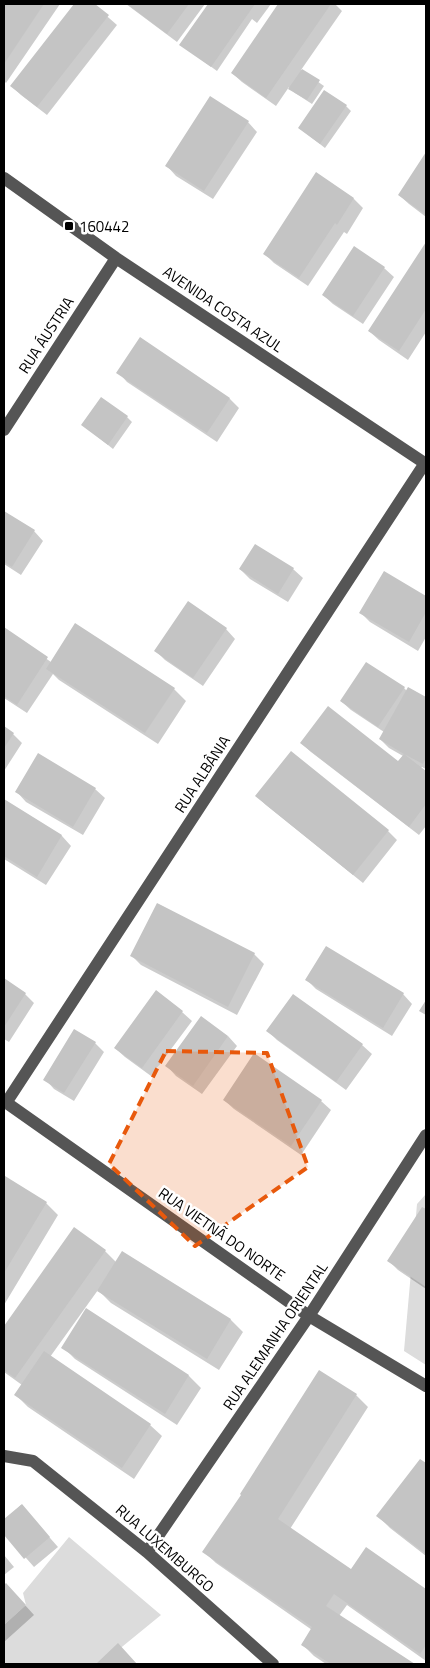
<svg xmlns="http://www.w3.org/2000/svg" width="430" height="1668" font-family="'Titillium Web',sans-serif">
<rect width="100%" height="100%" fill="#fff"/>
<path fill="#dcdcdc" d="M 426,1194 L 426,1365 L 404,1351 L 417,1204 Z
M 69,1537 L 161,1615 L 101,1664 L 4,1664 L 4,1625 L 26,1605 L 23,1593 Z"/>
<path fill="#0003" d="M 4,4 L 60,4 L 6,83 L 4,81 Z
M 76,4 L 93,4 L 117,25 L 47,115 L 21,95 L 12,86 Z
M 126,4 L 205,4 L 177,42 Z
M 209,4 L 271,4 L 257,23 L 252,19 L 217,71 L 181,45 Z
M 280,4 L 335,4 L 342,11 L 301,70 L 324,86 L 312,104 L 295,93 L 289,87 L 276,106 L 242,82 L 232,73 Z
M 346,106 L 351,111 L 325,148 L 299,128 Z
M 248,122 L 257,132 L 213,199 L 176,176 L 167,166 Z
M 426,154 L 426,217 L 409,204 L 399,195 Z
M 317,174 L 354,199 L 363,208 L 347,234 L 344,232 L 308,286 L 274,263 L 265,254 Z
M 426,244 L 426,332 L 408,360 L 379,340 L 369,331 Z
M 354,248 L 384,268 L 394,277 L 363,324 L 333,304 L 323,295 Z
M 140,339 L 230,399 L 239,408 L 217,442 L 127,382 L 118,372 Z
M 127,417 L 132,422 L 113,449 L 83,425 Z
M 4,512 L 34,531 L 43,541 L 21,575 L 4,564 Z
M 240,569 L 293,569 L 303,578 L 288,602 L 250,579 Z
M 385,573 L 426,597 L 426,637 L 418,651 L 370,622 L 361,613 Z
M 188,603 L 226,629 L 235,639 L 203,686 L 165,660 L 156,651 Z
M 4,629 L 51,662 L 174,689 L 186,701 L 158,744 L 59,680 L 53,674 L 27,713 L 4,698 Z
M 404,688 L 407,691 L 408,688 L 426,699 L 426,769 L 422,767 L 421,768 L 426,772 L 426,826 L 419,835 L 311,752 L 301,743 L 398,762 L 403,756 L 389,748 L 380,739 L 384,732 L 351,710 L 341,701 Z
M 4,728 L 13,734 L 22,743 L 4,771 Z
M 95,789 L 105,798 L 83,835 L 26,802 L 17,792 Z
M 257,796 L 388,831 L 397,840 L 363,883 L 266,805 Z
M 4,800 L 62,836 L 71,846 L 46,885 L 4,859 Z
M 158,904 L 254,954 L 264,964 L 237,1015 L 141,965 L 132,956 Z
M 4,979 L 25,994 L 34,1003 L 9,1042 L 4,1039 Z
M 307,980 L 403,994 L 412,1004 L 392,1036 L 316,989 Z
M 156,992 L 182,1012 L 192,1021 L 151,1076 L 125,1057 L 115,1048 Z
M 293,996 L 362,1045 L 372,1054 L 346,1090 L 277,1040 L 268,1031 Z
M 228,1036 L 237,1046 L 202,1094 L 176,1076 L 167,1066 Z
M 95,1043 L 104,1052 L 74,1101 L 54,1089 L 45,1079 Z
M 224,1100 L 321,1101 L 331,1110 L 301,1155 L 234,1109 Z
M 6,1178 L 46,1203 L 58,1215 L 4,1305 L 4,1182 Z
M 423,1209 L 426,1211 L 426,1289 L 398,1270 L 389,1261 Z
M 75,1229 L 105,1251 L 116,1262 L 122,1253 L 231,1320 L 243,1332 L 219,1370 L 111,1303 L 98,1290 L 50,1357 L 150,1425 L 162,1436 L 134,1479 L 28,1407 L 16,1395 L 22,1385 L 4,1372 L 4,1328 Z
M 86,1310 L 189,1376 L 201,1388 L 177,1425 L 75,1359 L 63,1347 Z
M 356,1395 L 368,1407 L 290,1529 L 351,1571 L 367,1549 L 426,1591 L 426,1661 L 347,1605 L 339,1616 L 413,1664 L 326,1664 L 314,1656 L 302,1644 L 312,1630 L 216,1563 L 204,1552 Z
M 420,1460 L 426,1465 L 426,1556 L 390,1528 L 378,1516 Z
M 21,1505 L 58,1547 L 34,1567 L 4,1533 L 4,1521 Z
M 4,1555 L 14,1567 L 4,1575 Z
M 6,1584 L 34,1615 L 4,1642 L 4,1586 Z"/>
<path fill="#c4c4c4" d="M 4,4 L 44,4 L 4,64 Z
M 74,4 L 95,4 L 109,15 L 37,107 L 10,86 Z
M 127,4 L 189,4 L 167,34 Z
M 208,4 L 255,4 L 211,67 L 179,45 Z
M 278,4 L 331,4 L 266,98 L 231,73 Z
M 302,69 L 320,80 L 307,100 L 288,89 Z
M 324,90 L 347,105 L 320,144 L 298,128 Z
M 210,96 L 249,121 L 204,191 L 165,166 Z
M 426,152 L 426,215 L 398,195 Z
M 316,172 L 354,198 L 337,225 L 335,223 L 299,278 L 263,254 Z
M 426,242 L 426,309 L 399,351 L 368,331 Z
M 354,246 L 385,267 L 353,316 L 322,295 Z
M 140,337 L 230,398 L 207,433 L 116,373 Z
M 101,397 L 128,416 L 108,445 L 81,425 Z
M 4,511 L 35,530 L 12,567 L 4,562 Z
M 255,544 L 294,568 L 278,594 L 239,569 Z
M 384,571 L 426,596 L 426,612 L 409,642 L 359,613 Z
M 188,601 L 227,628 L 193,678 L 154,651 Z
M 75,623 L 175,688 L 145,733 L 46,669 Z
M 4,627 L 48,657 L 17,705 L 4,696 Z
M 366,662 L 405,687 L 378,727 L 340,701 Z
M 408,687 L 426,697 L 426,758 L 423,764 L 404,754 L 426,771 L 426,804 L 409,827 L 300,743 L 328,706 L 398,761 L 404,754 L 379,739 Z
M 4,726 L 14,733 L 4,748 Z
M 291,751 L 389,830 L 353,875 L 255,796 Z
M 38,753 L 96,788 L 73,827 L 15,792 Z
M 4,799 L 62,835 L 37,877 L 4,856 Z
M 157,903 L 255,953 L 228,1007 L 130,956 Z
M 326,946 L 404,993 L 383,1028 L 305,980 Z
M 4,978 L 26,993 L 4,1027 Z
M 156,990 L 183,1011 L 142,1068 L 114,1048 Z
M 293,994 L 363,1044 L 336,1082 L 266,1031 Z
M 426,1000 L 426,1015 L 419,1011 Z
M 201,1016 L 228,1036 L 193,1086 L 165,1066 Z
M 74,1029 L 96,1042 L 64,1093 L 43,1080 Z
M 254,1053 L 322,1100 L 291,1146 L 223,1100 Z
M 5,1176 L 47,1202 L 4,1273 L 4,1179 Z
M 422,1207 L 426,1209 L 426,1287 L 387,1261 Z
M 74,1227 L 106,1250 L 15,1378 L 4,1370 L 4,1326 Z
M 122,1251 L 231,1319 L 207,1359 L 97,1291 Z
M 86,1308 L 189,1375 L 165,1414 L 61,1348 Z
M 44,1351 L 151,1424 L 122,1468 L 14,1395 Z
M 319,1370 L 357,1394 L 278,1519 L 351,1569 L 366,1547 L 426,1589 L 426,1645 L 420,1654 L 334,1594 L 326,1606 L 415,1664 L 331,1664 L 301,1645 L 312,1627 L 202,1552 L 241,1495 L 240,1494 Z
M 420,1459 L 426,1463 L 426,1554 L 376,1516 Z
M 22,1504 L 50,1537 L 24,1559 L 4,1535 L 4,1519 Z
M 6,1583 L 26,1605 L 4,1625 L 4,1585 Z
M 118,1643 L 137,1664 L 98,1664 L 97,1663 Z"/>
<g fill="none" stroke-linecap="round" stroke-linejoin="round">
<path stroke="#555" stroke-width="12" d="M 4,178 L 116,258 L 426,464
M 4,430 L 116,258
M 4,1101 L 309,1316 L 426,1386
M 6,1103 L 425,463
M 4,1456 L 33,1461 L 147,1552 L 273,1664
M 147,1552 L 309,1316 L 426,1135"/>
</g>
<path fill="#e8590c" fill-opacity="0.2" stroke="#e8590c" stroke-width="4" stroke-dasharray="10 6" stroke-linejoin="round" d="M 166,1051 L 267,1053 L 308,1167 L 195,1246 L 109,1164 Z"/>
<rect fill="#000" stroke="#fff" stroke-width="2" x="64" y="221" width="10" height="10" rx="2.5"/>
<g text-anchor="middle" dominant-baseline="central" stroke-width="5" stroke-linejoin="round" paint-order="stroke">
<g font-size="15" fill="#000" stroke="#fff" text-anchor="start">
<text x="79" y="226">160442</text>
</g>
<g font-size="15" fill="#000" stroke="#fff">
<text transform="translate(223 309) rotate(34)">AVENIDA COSTA AZUL</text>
<text transform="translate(46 335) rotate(-57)">RUA ÁUSTRIA</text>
<text transform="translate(202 774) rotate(-57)">RUA ALBÂNIA</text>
<text transform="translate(222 1234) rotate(35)">RUA VIETNÃ DO NORTE</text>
<text transform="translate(275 1336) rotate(-56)">RUA ALEMANHA ORIENTAL</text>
<text transform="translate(165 1548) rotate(41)">RUA LUXEMBURGO</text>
</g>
</g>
<rect width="430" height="1668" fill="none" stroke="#000000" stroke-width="10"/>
</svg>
